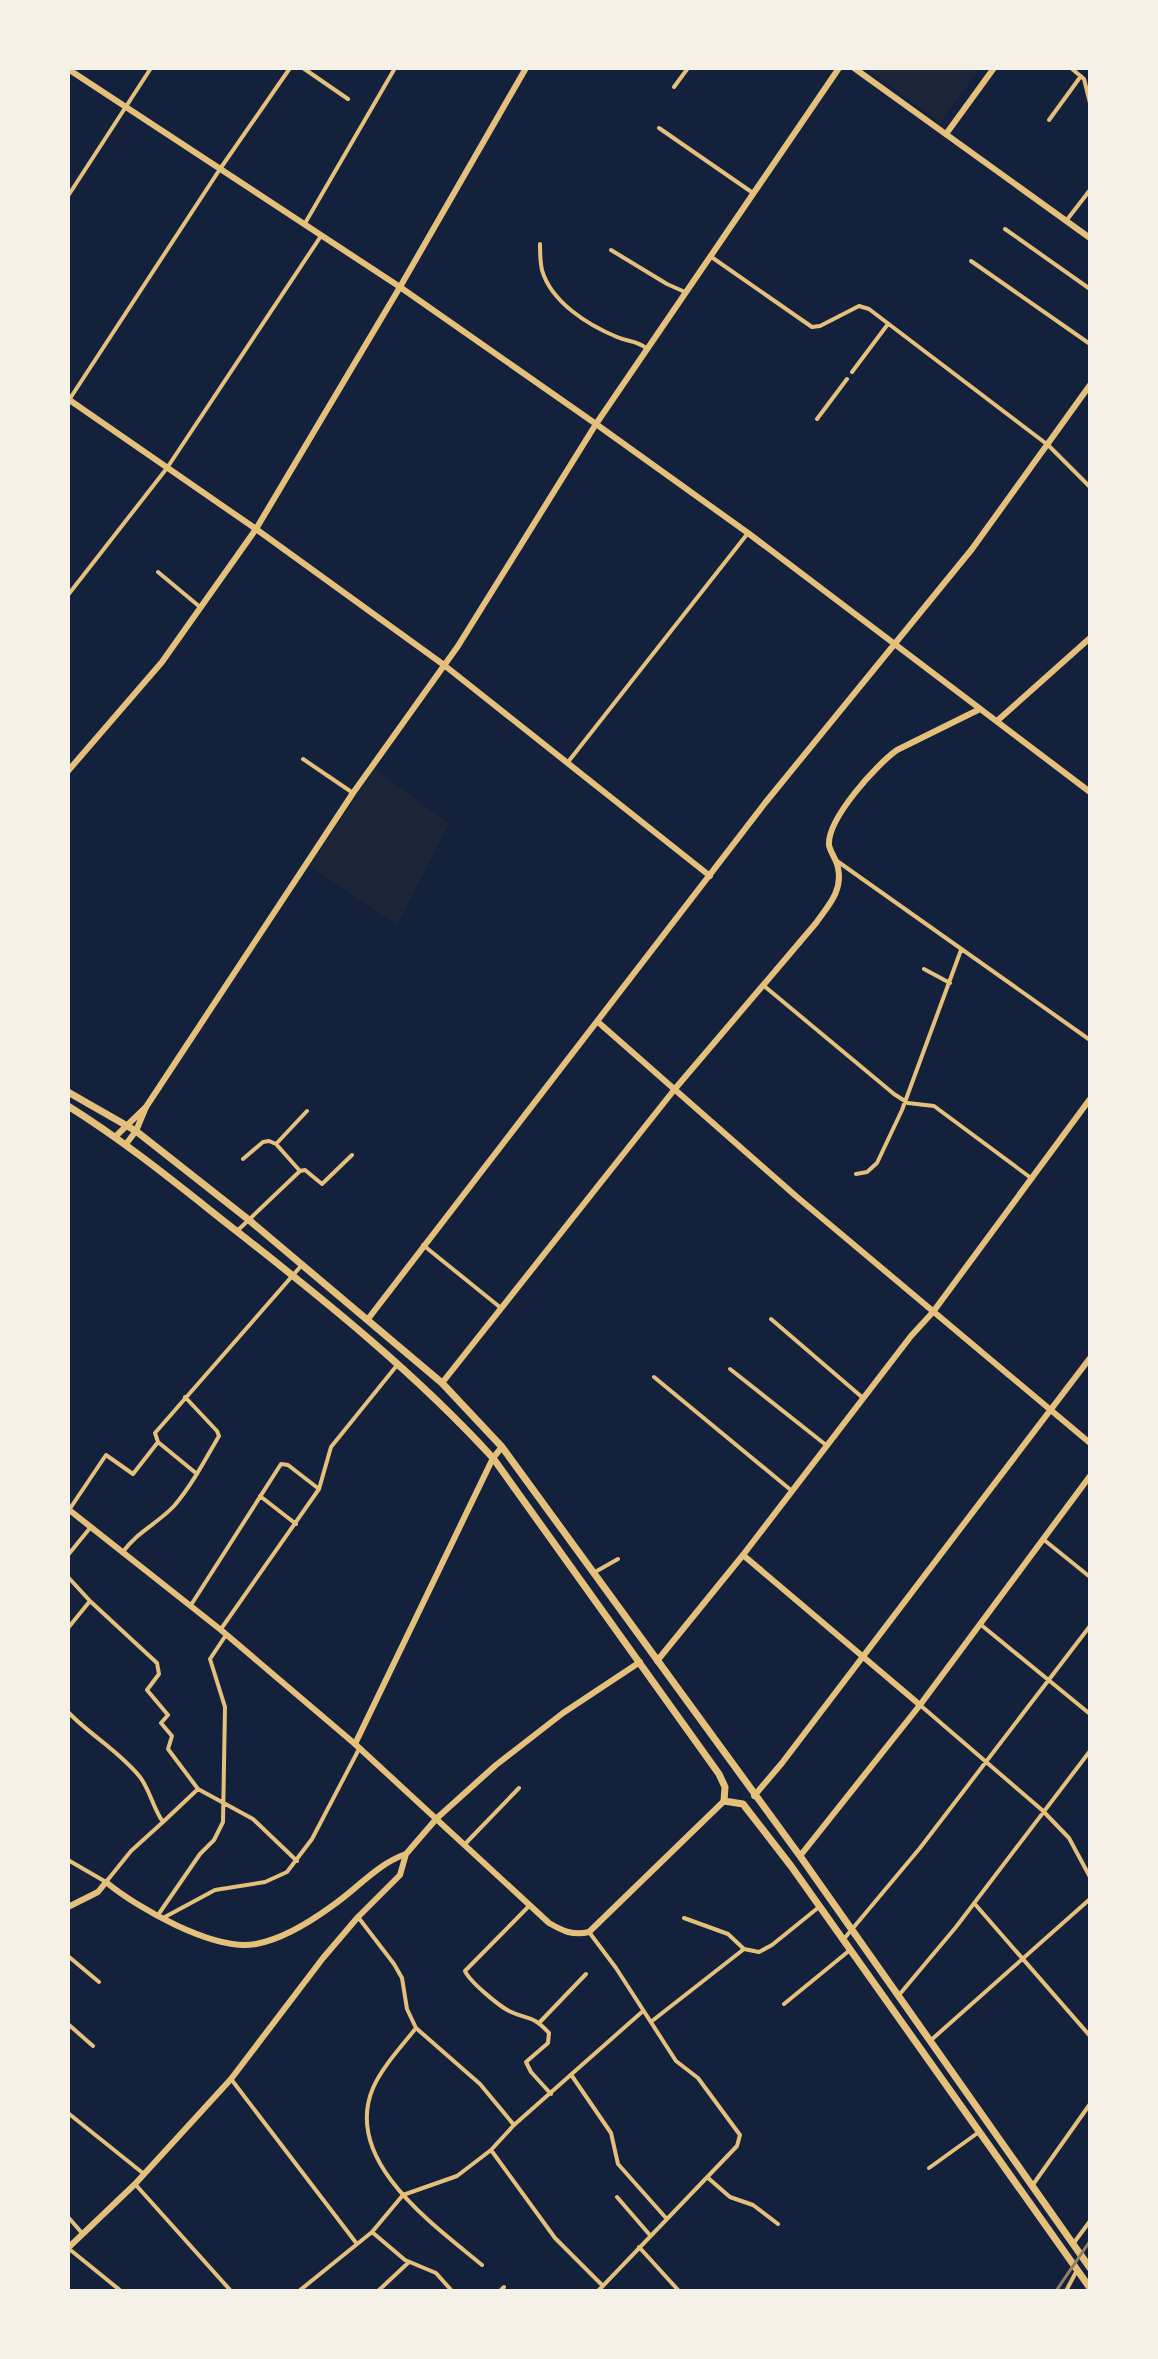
<svg xmlns="http://www.w3.org/2000/svg" width="1158" height="2359" font-family="Bitter,serif">
<rect width="100%" height="100%" fill="#14213d"/>
<path fill="#1d2539" d="M 866,68 L 980,68 L 940,122 Z
M 375,769 L 449,824 L 397,925 L 310,866 Z"/>
<g fill="none" stroke-linecap="round" stroke-linejoin="round">
<path stroke="#e5c07b" stroke-width="4" d="M 303,68 L 348,99
M 1071,68 L 1084,79 L 1090,103
M 674,87 L 688,68
M 1049,120 L 1081,76
M 659,128 L 753,193
M 68,196 L 151,68
M 1066,221 L 1090,190
M 304,225 L 395,68
M 1005,229 L 1090,289
M 540,244 C 540,253 540,261 542,270 C 551,302 588,325 617,337 C 628,342 636,340 646,348
M 611,250 L 667,284 L 685,292
M 710,256 L 812,327 L 820,326 L 859,306 L 869,309 L 1048,445 L 1090,487
M 971,261 L 1090,344
M 852,372 L 888,324
M 69,400 L 220,169 L 290,68
M 817,419 L 847,379
M 158,572 L 200,607
M 68,595 L 167,468 L 321,236
M 303,759 L 353,793
M 568,762 L 748,533
M 837,861 L 1090,1040
M 924,969 L 950,983
M 763,985 L 894,1094 L 908,1103 L 934,1106 L 1031,1178
M 276,1144 L 307,1111
M 243,1159 L 263,1142 L 269,1141 L 276,1144 L 300,1171
M 856,1174 L 867,1172 L 877,1163 L 902,1110 L 961,950
M 237,1231 L 300,1171 L 305,1170 L 322,1184 L 352,1155
M 423,1245 L 501,1308
M 771,1319 L 863,1398
M 730,1369 L 826,1445
M 654,1377 L 792,1491
M 197,1474 L 158,1442 L 155,1433 L 301,1266
M 260,1496 L 296,1524
M 69,1510 L 106,1455 L 133,1474 L 158,1442
M 1043,1539 L 1090,1577
M 122,1553 C 138,1531 157,1524 174,1506 C 192,1485 205,1460 219,1436 L 217,1431 L 185,1397
M 68,1555 L 90,1528
M 595,1572 L 618,1559
M 68,1577 L 90,1601 L 68,1628
M 90,1601 L 157,1663 L 159,1674 L 147,1690 L 168,1715 L 161,1723 L 172,1736 L 168,1749 L 198,1789 L 253,1819 L 297,1861
M 191,1605 L 281,1464 L 288,1465 L 319,1489
M 980,1624 L 1090,1714
M 221,1629 L 319,1489 L 331,1447 L 398,1364
M 920,1705 L 1042,1810 L 1069,1838 L 1090,1877
M 68,1712 C 90,1735 119,1751 140,1777 C 150,1790 153,1808 163,1822 L 131,1851 L 106,1882 L 68,1860
M 163,1822 L 198,1789
M 465,1844 L 519,1788
M 974,1903 L 1090,2036
M 530,1905 L 465,1971 C 470,1982 498,2005 509,2011 C 527,2020 532,2014 549,2033 L 548,2043 L 526,2062 L 531,2072 L 551,2094
M 158,1915 L 200,1854 L 214,1840 L 223,1822 L 225,1707 L 210,1659 L 226,1635
M 358,1917 L 394,1964 L 402,1978 L 407,2009 L 416,2028 L 480,2084 L 514,2125
M 163,1918 L 215,1890 L 265,1882 L 287,1872 L 312,1839 L 359,1749
M 589,1932 L 616,1968 L 676,2061 L 698,2078 L 740,2135 L 737,2146 L 598,2291
M 843,1940 L 920,1848 L 1090,1626
M 744,1949 L 759,1952 L 772,1945 L 819,1907
M 68,1956 L 99,1982
M 899,1995 L 956,1927 L 1090,1751
M 784,2004 L 850,1950
M 652,2021 L 744,1949 L 728,1934 L 684,1918
M 539,2023 L 586,1974
M 68,2024 L 93,2046
M 416,2028 C 402,2046 382,2067 373,2088 C 342,2161 434,2225 482,2265
M 930,2041 L 1090,1899
M 572,2076 L 611,2133 L 618,2164 L 666,2218
M 231,2079 L 357,2244
M 68,2113 L 144,2174
M 491,2150 L 555,2238 L 603,2286
M 929,2168 L 979,2132
M 707,2177 L 730,2197 L 753,2205 L 778,2224
M 135,2184 L 231,2291
M 1032,2186 L 1090,2104
M 617,2197 L 649,2234
M 68,2217 L 82,2233
M 372,2232 L 405,2260 L 436,2273 L 452,2291
M 1073,2244 L 1090,2221
M 639,2247 L 679,2291
M 68,2248 L 121,2291
M 299,2291 L 372,2232 L 403,2195 L 457,2176 L 491,2150 L 514,2125 L 643,2011
M 378,2291 L 409,2262
M 500,2291 L 504,2287
M 1066,2291 L 1076,2272"/>
<path stroke="#e5c07b" stroke-width="6" d="M 68,69 L 400,287 L 596,424 L 748,533 L 1090,792
M 946,134 L 994,68
M 68,399 L 256,529 L 444,665 L 710,876
M 997,721 L 1090,638
M 598,1022 L 797,1197 L 1090,1443
M 116,1136 L 146,1107
M 126,1144 L 136,1131 L 146,1107
M 442,1383 L 674,1090 L 816,923 C 828,906 843,891 838,868 C 837,860 830,852 829,845 C 827,819 877,764 897,750 L 980,709
M 743,1555 L 920,1705
M 657,1661 L 743,1555 L 911,1336 L 933,1312 L 1090,1099
M 355,1744 L 493,1458 L 502,1447
M 754,1796 L 782,1763 L 1090,1358
M 68,1907 L 98,1892 L 106,1882 C 137,1908 215,1952 256,1944 C 283,1939 310,1922 332,1906 C 357,1889 377,1864 406,1854
M 68,2248 L 135,2184 L 231,2079 L 323,1958 L 358,1917 L 400,1875 L 406,1854 L 437,1818 L 496,1765 L 563,1713 L 640,1662"/>
<path stroke="#e5c07b" stroke-width="6" d="M 854,68 L 1090,238
M 68,771 L 162,662 L 256,529 L 400,287 L 526,68
M 146,1107 L 353,793 L 458,646 L 596,424 L 839,68
M 368,1319 L 765,803 L 972,549 L 1090,385
M 68,1509 L 221,1630 L 355,1744 L 549,1923 C 563,1931 573,1936 589,1932 L 724,1801
M 800,1856 L 920,1705 L 1090,1476"/>
<path stroke="#e5c07b" stroke-width="7" d="M 68,1092 L 136,1131 L 249,1220 L 442,1383 L 502,1447 L 800,1856 L 1090,2268
M 68,1106 C 129,1144 183,1189 239,1233 C 328,1303 416,1374 493,1458 L 719,1774 L 725,1787 L 724,1801 L 743,1804 L 791,1866 L 1090,2288"/>
<path stroke="#918062" stroke-width="3" d="M 1056,2291 L 1090,2241"/>
</g>
<rect width="1158" height="2359" fill="none" stroke="#f6f1e7" stroke-width="140"/>
</svg>
